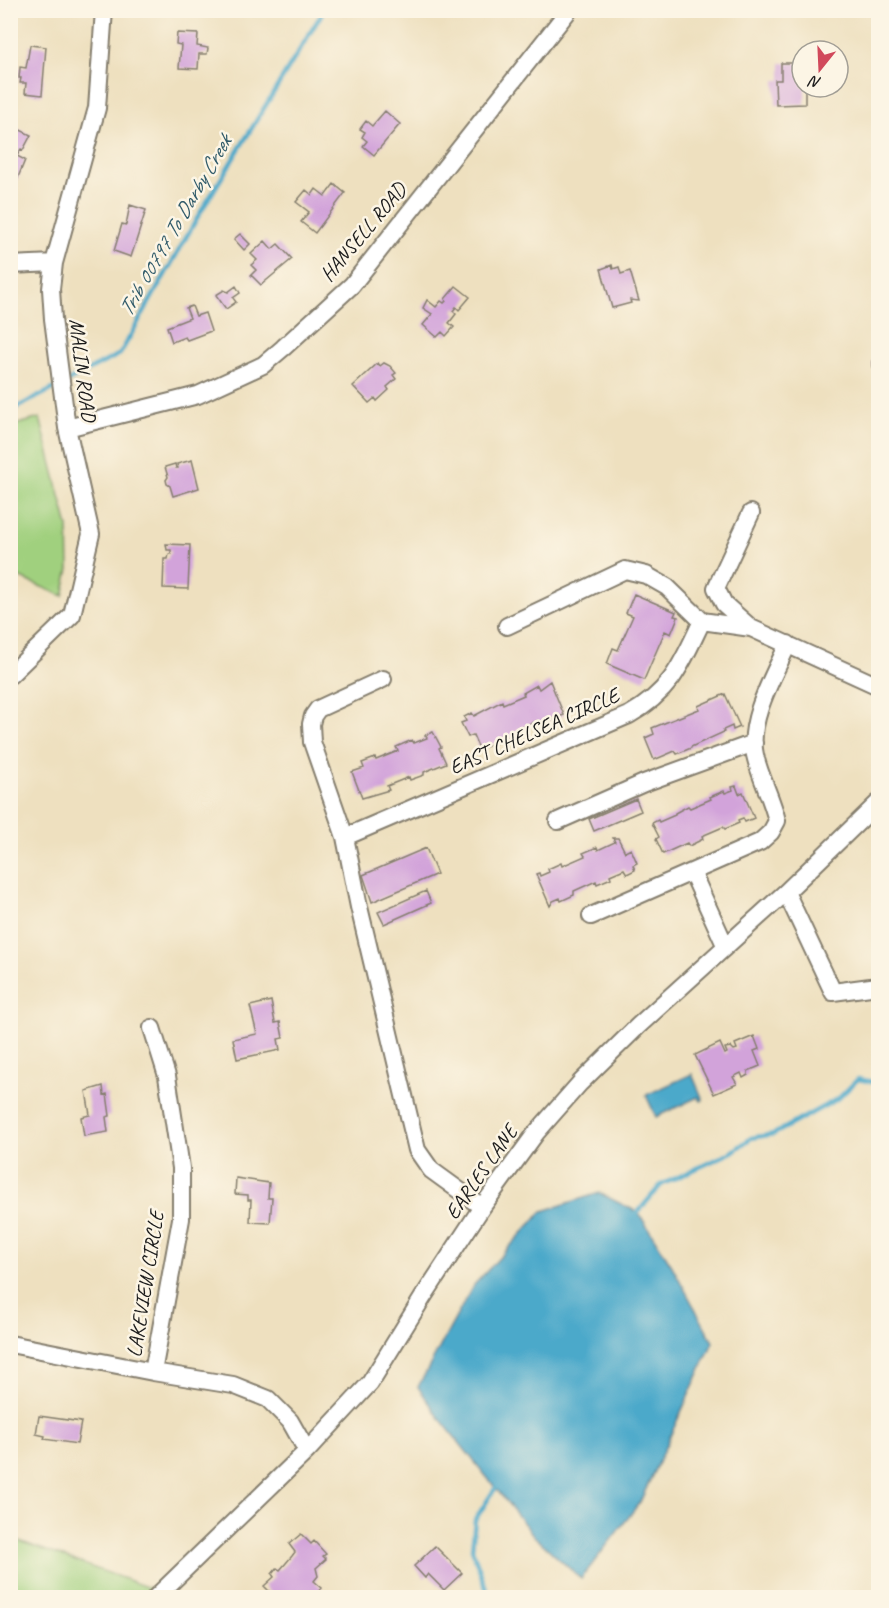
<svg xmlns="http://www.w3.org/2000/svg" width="889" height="1608" font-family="Caveat,sans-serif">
<rect width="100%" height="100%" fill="#fcf5e5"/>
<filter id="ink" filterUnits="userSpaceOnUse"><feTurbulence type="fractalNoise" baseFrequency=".0167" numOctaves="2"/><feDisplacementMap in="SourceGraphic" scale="12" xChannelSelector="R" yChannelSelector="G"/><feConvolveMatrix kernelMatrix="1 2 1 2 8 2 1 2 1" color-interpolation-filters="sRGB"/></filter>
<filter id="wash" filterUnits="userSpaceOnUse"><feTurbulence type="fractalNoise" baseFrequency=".008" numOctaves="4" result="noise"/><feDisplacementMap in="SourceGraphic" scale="24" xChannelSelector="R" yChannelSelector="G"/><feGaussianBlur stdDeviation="1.35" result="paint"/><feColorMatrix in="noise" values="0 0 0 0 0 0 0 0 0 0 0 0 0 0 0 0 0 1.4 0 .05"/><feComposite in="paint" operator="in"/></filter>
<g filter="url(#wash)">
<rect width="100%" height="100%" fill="#eee0bf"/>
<path fill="#a0d07e" stroke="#5e764d" stroke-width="1.5" d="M 40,418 L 68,527 L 69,569 L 63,596 L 11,574 L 11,426 Z
M 11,1538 L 161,1592 L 155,1598 L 11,1598 Z"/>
<path fill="#4ba9ca" stroke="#346273" stroke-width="1.5" d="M 692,1074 L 703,1100 L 701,1101 L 698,1097 L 656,1117 L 646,1095 Z
M 599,1193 L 638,1212 L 672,1266 L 713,1342 L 640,1502 L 581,1579 L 534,1536 L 441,1420 L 418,1387 L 473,1286 L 543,1211 Z"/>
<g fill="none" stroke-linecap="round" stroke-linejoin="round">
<path stroke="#4ba9ca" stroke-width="4.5" d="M 64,383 L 120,354 L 200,213 L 324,10
M 10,411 L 57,387
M 638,1212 L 661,1185 L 732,1152 L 751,1138 L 774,1134 L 839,1098 L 858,1079 L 878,1083
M 487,1598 L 488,1594 L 472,1549 L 475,1520 L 496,1487"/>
</g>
<g id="blocks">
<path fill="#d2a3da" d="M 177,33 L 198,34 L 197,46 L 208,48 L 207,54 L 199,54 L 198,69 L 179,68 L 181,45 L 176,44 Z
M 30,45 L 46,47 L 42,95 L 25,93 L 26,83 L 20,83 L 21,78 L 19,78 L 20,67 L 26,68 Z
M 781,63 L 802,63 L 802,87 L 805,87 L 805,104 L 776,105 L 775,80 L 781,80 Z
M 385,111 L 400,124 L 374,155 L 363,146 L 367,141 L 362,137 L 365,132 L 360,129 L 366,121 L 372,126 Z
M 16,128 L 31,135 L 23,150 L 21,149 L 17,156 L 25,160 L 17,180 L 16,179 L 12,187 L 10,186 L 10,140 Z
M 334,184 L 345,193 L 315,233 L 301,222 L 309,212 L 296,202 L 306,190 L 312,195 L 316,189 L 325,196 Z
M 130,205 L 146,210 L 131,257 L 114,251 L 122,224 L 126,225 Z
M 240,234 L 250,244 L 244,250 L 234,239 Z
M 265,241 L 272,249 L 278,244 L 292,259 L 261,285 L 251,275 L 256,270 L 251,265 L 257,260 L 251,254 Z
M 612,265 L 613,269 L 619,267 L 621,274 L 630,271 L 639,301 L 630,300 L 631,303 L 612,308 L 601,269 Z
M 236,286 L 240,293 L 233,298 L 236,302 L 226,309 L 216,295 L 224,290 L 228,292 Z
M 456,286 L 470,297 L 459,310 L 456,307 L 453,311 L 456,314 L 449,323 L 454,327 L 446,336 L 442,332 L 437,337 L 423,325 L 432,314 L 423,308 L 427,300 L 436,307 L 441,301 L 444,303 L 446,301 L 445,299 Z
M 192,306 L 196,316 L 205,313 L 211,331 L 187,340 L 185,337 L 172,342 L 167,327 L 190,318 L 186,308 Z
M 878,360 L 878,390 L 877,390 L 872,361 Z
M 378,363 L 380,366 L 384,363 L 390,366 L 396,373 L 393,375 L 396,379 L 387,387 L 389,390 L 377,401 L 375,398 L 369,403 L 353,386 Z
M 192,460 L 199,488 L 173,496 L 170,486 L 167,484 L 166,480 L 168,477 L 165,467 L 175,464 L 176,468 L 178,468 L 177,464 Z
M 166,544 L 190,545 L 188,589 L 163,588 L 164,559 L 168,559 L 169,554 L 171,554 L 171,550 L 167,550 Z
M 634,594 L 676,612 L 674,616 L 678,617 L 671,634 L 665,631 L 644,680 L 607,664 L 613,648 L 618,650 L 633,616 L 626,613 Z
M 550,681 L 564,715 L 539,724 L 537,721 L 515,731 L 517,735 L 479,749 L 473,735 L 468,737 L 461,723 L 466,721 L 464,717 L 472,713 L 474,716 L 502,701 L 503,704 L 524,695 L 523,693 L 537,685 L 539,689 Z
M 725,694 L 740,727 L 733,730 L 732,726 L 723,730 L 724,732 L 691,747 L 691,748 L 677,754 L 675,751 L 654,760 L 645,738 L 654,734 L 652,728 L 699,709 L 698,706 Z
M 433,732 L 441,747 L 439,748 L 446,763 L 424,772 L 424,775 L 410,780 L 409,777 L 387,786 L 389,790 L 362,798 L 352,772 L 364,768 L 362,763 L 375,758 L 376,760 L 398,751 L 396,747 L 412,740 L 414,743 L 427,738 L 425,735 Z
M 736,786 L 739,794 L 743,792 L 754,818 L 745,822 L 743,818 L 738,820 L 739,823 L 725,829 L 723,827 L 702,836 L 703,839 L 689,846 L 687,843 L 663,854 L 656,839 L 659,837 L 652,823 L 658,820 L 659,822 L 675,815 L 675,813 L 688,806 L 690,808 L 711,799 L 710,797 L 724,791 L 725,793 L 733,790 L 732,787 Z
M 636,799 L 641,811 L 594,831 L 589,819 Z
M 613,838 L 618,838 L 625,852 L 631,849 L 637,863 L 633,865 L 635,870 L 627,874 L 624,869 L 610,875 L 611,878 L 597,884 L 596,881 L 574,891 L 574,895 L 561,901 L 560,898 L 553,901 L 550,906 L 536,874 L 539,873 L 540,876 L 549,872 L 548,869 L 561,863 L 562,866 L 585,856 L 583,853 L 597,847 L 598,850 L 615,842 Z
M 426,848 L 437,874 L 372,902 L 363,875 Z
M 426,891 L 431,903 L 384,924 L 378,912 Z
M 271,1001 L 275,1023 L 280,1022 L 283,1038 L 278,1039 L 280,1050 L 237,1059 L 233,1039 L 257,1034 L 250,1006 Z
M 754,1036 L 759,1049 L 754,1051 L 760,1066 L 748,1071 L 748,1075 L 743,1078 L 741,1073 L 733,1077 L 737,1084 L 714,1094 L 695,1055 L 720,1043 L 725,1054 L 727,1053 L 725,1048 L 731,1047 L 734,1050 L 737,1049 L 735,1044 Z
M 103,1086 L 104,1095 L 107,1094 L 110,1116 L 106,1117 L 108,1132 L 84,1136 L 81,1117 L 90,1115 L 86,1091 Z
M 236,1178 L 269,1183 L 268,1198 L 272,1198 L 270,1223 L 250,1222 L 251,1200 L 248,1200 L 248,1195 L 235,1194 Z
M 39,1416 L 81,1422 L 77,1444 L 44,1439 L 45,1436 L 36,1434 Z
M 301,1534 L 311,1544 L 314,1541 L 326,1554 L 323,1556 L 326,1559 L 316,1568 L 318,1576 L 314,1581 L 322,1588 L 312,1598 L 271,1598 L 269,1595 L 271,1593 L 264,1586 L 274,1577 L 272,1574 L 277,1568 L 280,1570 L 292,1556 L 295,1552 L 289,1544 Z
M 435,1546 L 462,1573 L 444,1590 L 428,1574 L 425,1578 L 414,1566 Z"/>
</g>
</g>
<g filter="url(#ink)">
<use href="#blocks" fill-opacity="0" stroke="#857e6e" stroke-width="1.5"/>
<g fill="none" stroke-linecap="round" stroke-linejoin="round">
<defs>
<path id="street" d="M 10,265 L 54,263
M 67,428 L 198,395 L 263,365 L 283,348 L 352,285 L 569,10
M 751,513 L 716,588 L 724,604 L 751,628
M 507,626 L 625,570 L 646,575 L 667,587 L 702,621 L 751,628 L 878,686
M 10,675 L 72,615 L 91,534 L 67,428 L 53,319 L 51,289 L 54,263 L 97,108 L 104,10
M 383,679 L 318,709 L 313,716 L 311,724 L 312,742 L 345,837 L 359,907 L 417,1150 L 431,1170 L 482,1207
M 558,821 L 644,783 L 754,743
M 345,837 L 629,715 C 672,691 682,663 702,621
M 692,872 L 725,945
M 786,892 L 833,992 L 878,986
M 591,916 L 760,842 L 771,832 L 777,821 C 772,798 760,778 755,755 C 747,721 774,675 788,644
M 152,1028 L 167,1076 L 181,1168 L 181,1219 L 153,1372
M 10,1344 L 153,1372 L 233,1385 L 268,1399 L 290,1421 L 307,1451
M 155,1598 L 307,1451 L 370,1383 L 423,1297 L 482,1207 L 536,1133 L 580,1083 L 638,1026 L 786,892 L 878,803"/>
</defs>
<use href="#street" stroke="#857e6e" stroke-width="20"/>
<use href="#street" stroke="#fff" stroke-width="16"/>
</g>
</g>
<g text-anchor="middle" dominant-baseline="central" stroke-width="5" stroke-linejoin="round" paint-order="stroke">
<g font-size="21" fill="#1c1c1c" stroke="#fcf5e5">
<text transform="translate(363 232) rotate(-50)">HANSELL ROAD</text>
<text transform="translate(83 370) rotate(83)">MALIN ROAD</text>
<text transform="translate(534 731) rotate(-24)">EAST CHELSEA CIRCLE</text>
<text transform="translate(481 1172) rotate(-55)">EARLES LANE</text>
<text transform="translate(145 1284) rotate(-81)">LAKEVIEW CIRCLE</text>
</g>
<g font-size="22" font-style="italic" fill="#315b6a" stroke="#fcf5e5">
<text transform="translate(175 226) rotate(-60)">Trib 00797 To Darby Creek</text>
</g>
</g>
<rect width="889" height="1608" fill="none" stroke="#fcf5e5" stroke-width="36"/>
<g transform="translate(820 69) rotate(198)"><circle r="28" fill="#fcf5e5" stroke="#a29e95" stroke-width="1.5"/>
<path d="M0-4.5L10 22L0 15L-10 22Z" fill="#d1495b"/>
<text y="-9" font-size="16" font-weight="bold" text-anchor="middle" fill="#1c1c1c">N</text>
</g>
</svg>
